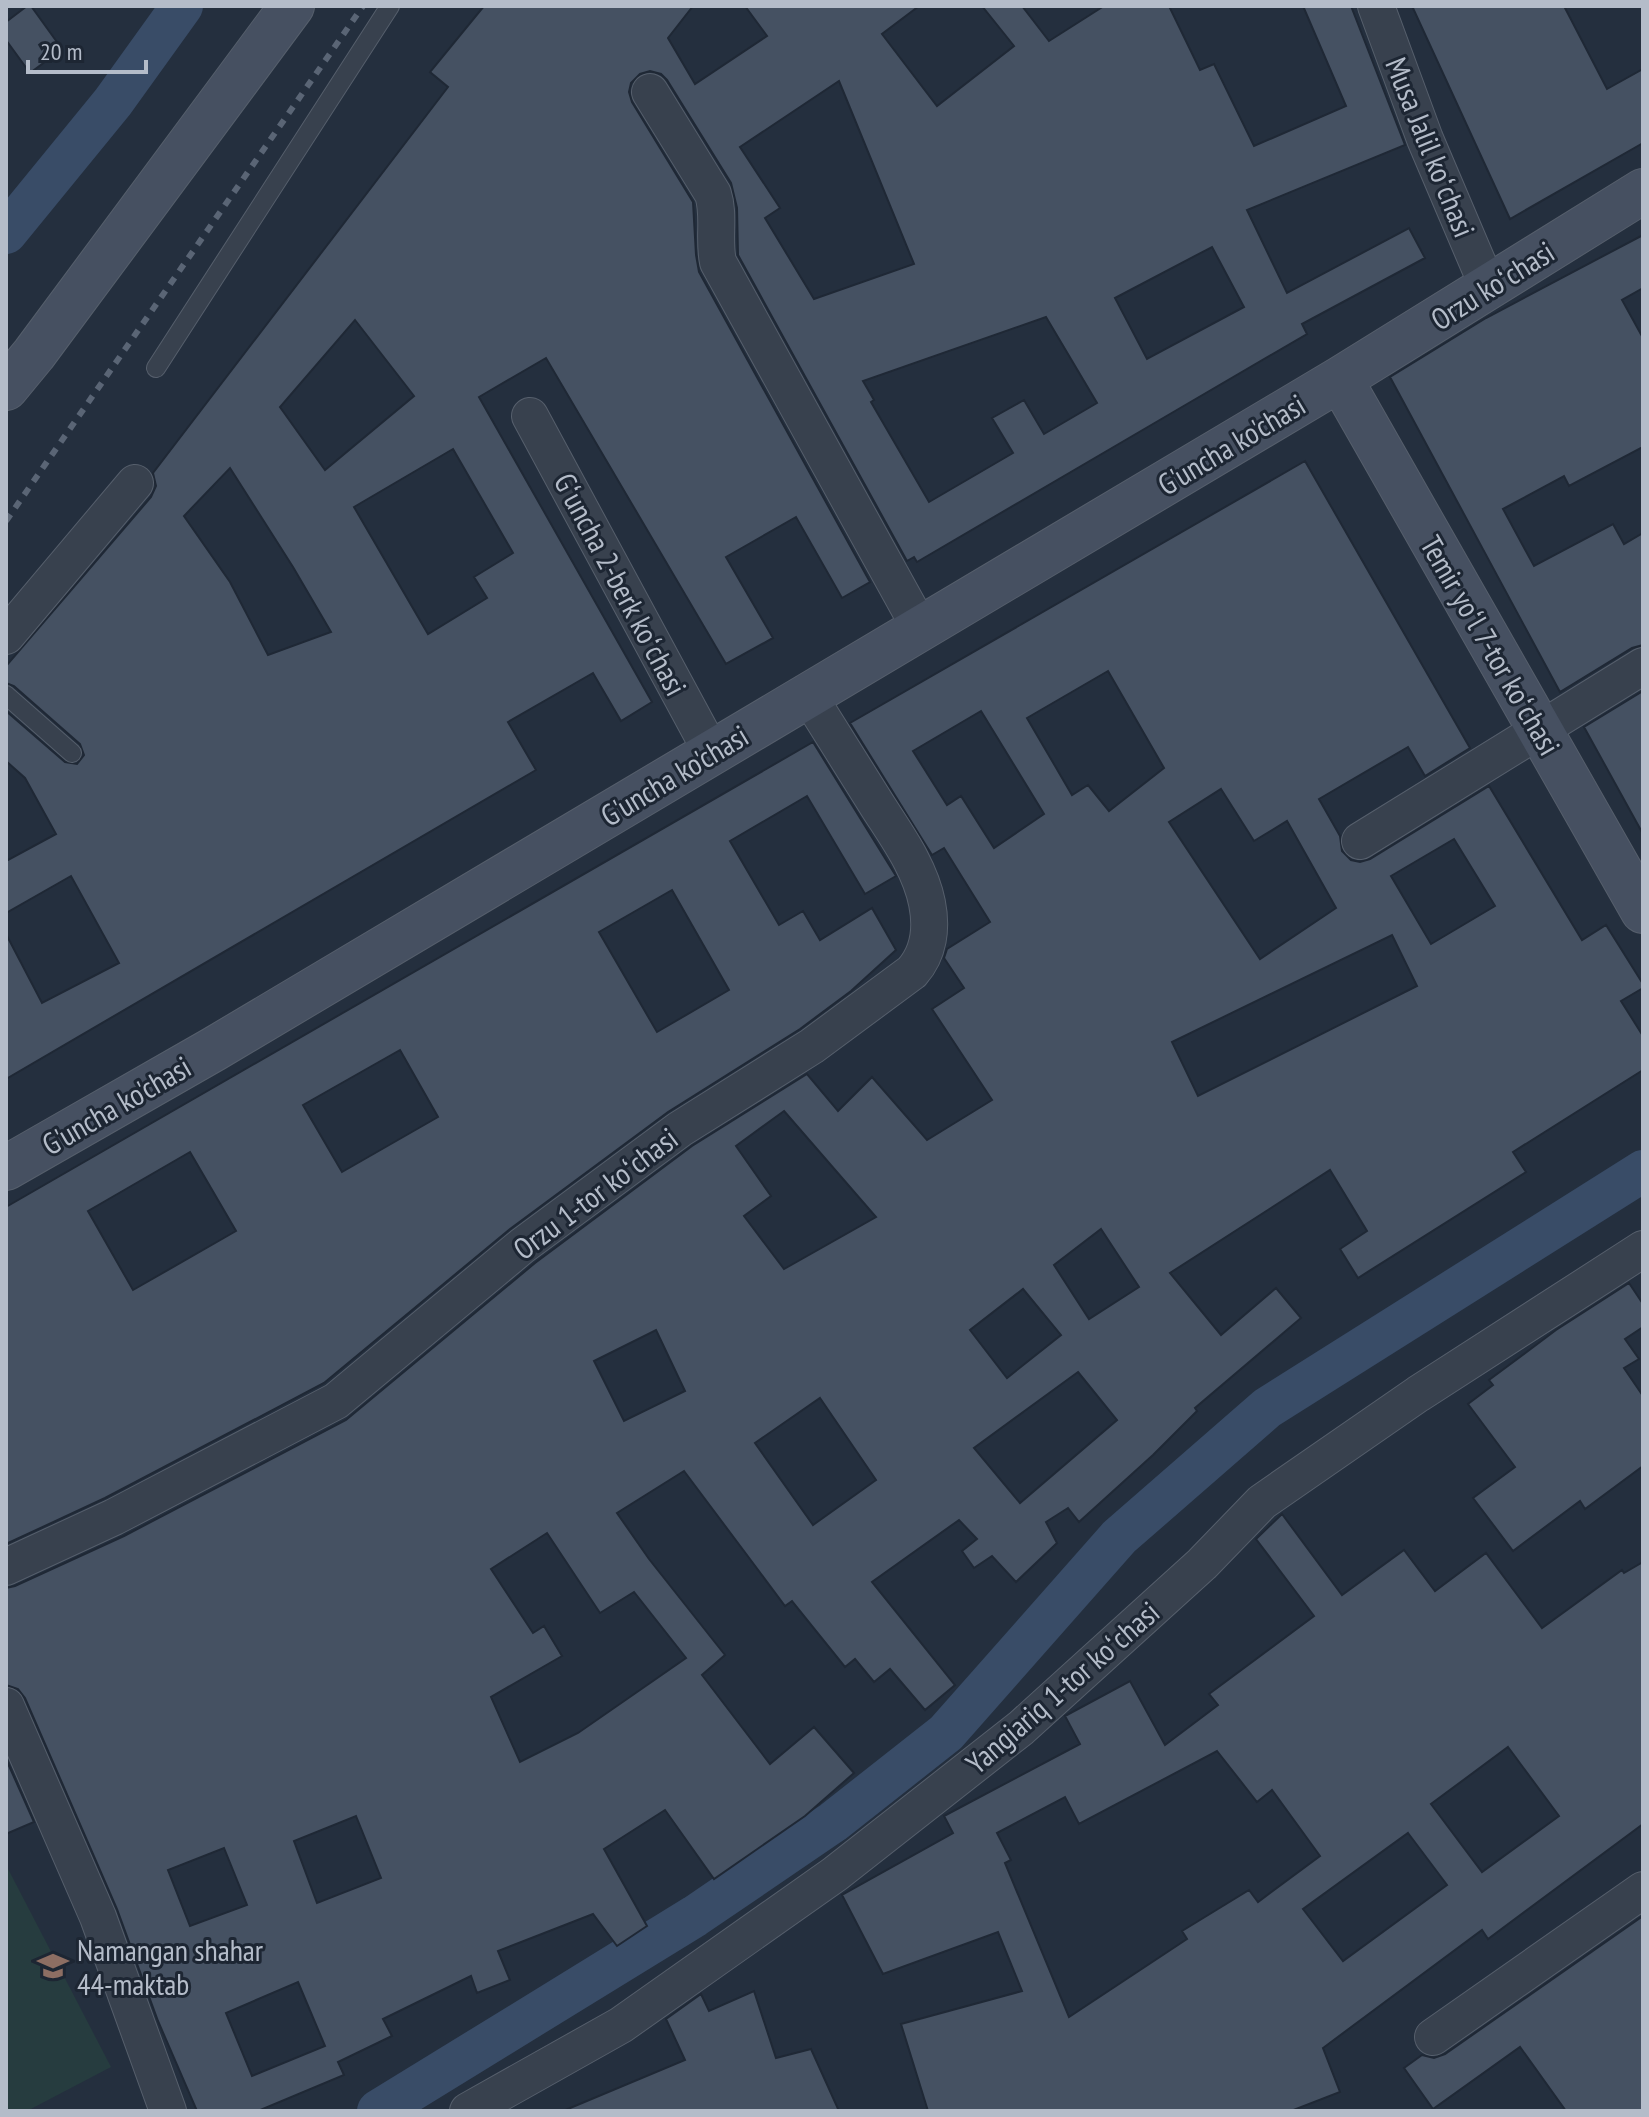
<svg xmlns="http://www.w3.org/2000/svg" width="1649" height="2117" font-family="'PT Sans Narrow',sans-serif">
<rect width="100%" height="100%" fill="#242f3e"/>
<path fill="#263c3f" d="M 6,1865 L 111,2067 L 27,2111 L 6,2111 Z"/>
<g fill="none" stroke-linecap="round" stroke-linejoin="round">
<path stroke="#394c67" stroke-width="42" d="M 6,233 L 113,102 L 182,6
M 378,2111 L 695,1916 L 833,1822 L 946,1733 L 1119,1537 L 1267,1408 L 1643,1171"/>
</g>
<path fill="#455162" stroke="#1f2835" stroke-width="2" fill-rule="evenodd" d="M 27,6 L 31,6 L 62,49 L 30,73 L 6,40 L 6,22 Z
M 484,6 L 693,6 L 668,38 L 695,84 L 767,36 L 745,6 L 919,6 L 882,34 L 937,106 L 1014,46 L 982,6 L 1022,6 L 1049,41 L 1104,6 L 1169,6 L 1200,70 L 1214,64 L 1254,146 L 1346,106 L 1303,6 L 1351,6 L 1405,145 L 1247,210 L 1287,293 L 1409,228 L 1425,258 L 1302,324 L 1307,334 L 1158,421 L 917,562 L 914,557 L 907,561 L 738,255 L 737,208 L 731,183 L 667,80 L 661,74 L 650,71 L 640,74 L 631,83 L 629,92 L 632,102 L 693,202 L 696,255 L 699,272 L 870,582 L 842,598 L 796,517 L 726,557 L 773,638 L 726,664 L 546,358 L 479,397 L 652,702 L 621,721 L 593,673 L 508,722 L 536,770 L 6,1079 L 6,934 L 42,1003 L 119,963 L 71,876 L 6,913 L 6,861 L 56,834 L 25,778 L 6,761 L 6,711 L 65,762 L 77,764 L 84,755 L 80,744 L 14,686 L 6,683 L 6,666 L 151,497 L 156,486 L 153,473 L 448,87 L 430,72 ZM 839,81 L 914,264 L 814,299 L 765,218 L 780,208 L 740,147 ZM 1212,247 L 1244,307 L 1147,359 L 1115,298 ZM 1046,317 L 1097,403 L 1044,434 L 1024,400 L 992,418 L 1013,453 L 929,502 L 871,402 L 874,400 L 863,381 ZM 355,320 L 414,396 L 325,470 L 280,407 ZM 453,449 L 513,553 L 474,577 L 487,598 L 428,634 L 354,507 ZM 230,468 L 293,567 L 331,632 L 268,655 L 230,582 L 184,516 Z
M 1412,6 L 1564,6 L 1607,89 L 1643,69 L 1643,143 L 1510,219 Z
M 1643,235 L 1643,288 L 1622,300 L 1643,338 L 1643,447 L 1569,486 L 1564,476 L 1503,509 L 1534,566 L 1613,524 L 1624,544 L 1643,533 L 1643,645 L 1632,648 L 1560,692 L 1390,377 L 1486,318 Z
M 1305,461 L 1470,748 L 1425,776 L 1408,747 L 1319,799 L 1340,836 L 1342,851 L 1351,860 L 1360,862 L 1370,859 L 1489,786 L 1582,940 L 1606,925 L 1643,984 L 1643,988 L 1621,1001 L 1643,1036 L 1643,1070 L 1513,1152 L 1526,1172 L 1358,1278 L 1340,1249 L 1367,1231 L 1330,1170 L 1170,1273 L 1221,1335 L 1276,1288 L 1301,1318 L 1195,1408 L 1197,1411 L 1153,1455 L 1079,1522 L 1068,1508 L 1046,1522 L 1057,1543 L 1016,1582 L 992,1556 L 974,1568 L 962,1551 L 977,1539 L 959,1520 L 872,1582 L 955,1685 L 925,1710 L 890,1669 L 874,1682 L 855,1659 L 845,1667 L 792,1601 L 785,1606 L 684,1471 L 617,1513 L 649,1559 L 725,1655 L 702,1675 L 770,1764 L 814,1727 L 854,1773 L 805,1816 L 714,1879 L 665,1810 L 604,1849 L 647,1926 L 617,1946 L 593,1914 L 498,1951 L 510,1980 L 477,1993 L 471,1976 L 383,2019 L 392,2036 L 338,2062 L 344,2075 L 258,2111 L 197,2111 L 158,2021 L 117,1909 L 25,1698 L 18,1689 L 6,1685 L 6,1588 L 15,1586 L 124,1536 L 346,1420 L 535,1263 L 692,1146 L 807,1074 L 838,1111 L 872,1077 L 927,1140 L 992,1100 L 932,1009 L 964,988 L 944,958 L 947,949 L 990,922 L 944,848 L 932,855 L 850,723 ZM 1108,671 L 1164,768 L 1109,811 L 1088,785 L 1072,795 L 1027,718 ZM 981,711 L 1044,814 L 994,848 L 961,796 L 947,805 L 913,751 ZM 1221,789 L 1254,841 L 1287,821 L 1336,908 L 1260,959 L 1169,822 ZM 1454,839 L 1495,906 L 1431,944 L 1391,876 ZM 1392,935 L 1417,986 L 1198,1096 L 1172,1042 ZM 784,1111 L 876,1217 L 784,1269 L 744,1216 L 771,1196 L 736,1146 ZM 1101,1229 L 1139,1287 L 1089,1319 L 1054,1265 ZM 1023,1289 L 1061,1335 L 1007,1378 L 970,1330 ZM 656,1330 L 685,1391 L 624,1421 L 594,1361 ZM 1078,1372 L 1117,1420 L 1020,1503 L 974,1448 ZM 820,1398 L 876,1480 L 813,1525 L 755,1443 ZM 547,1533 L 600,1613 L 634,1592 L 686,1658 L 578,1733 L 520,1762 L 491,1697 L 562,1656 L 544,1626 L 533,1633 L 491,1569 ZM 356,1816 L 381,1878 L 317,1903 L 294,1841 ZM 224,1848 L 247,1905 L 190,1926 L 168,1870 ZM 298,1982 L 325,2046 L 252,2076 L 226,2013 Z
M 1643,691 L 1643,834 L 1584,727 Z
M 813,742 L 896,876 L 865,894 L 807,796 L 730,841 L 779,925 L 803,911 L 820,940 L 872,908 L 896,950 L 851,991 L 800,1029 L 668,1112 L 510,1229 L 324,1383 L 105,1498 L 6,1544 L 6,1207 ZM 672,890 L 729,990 L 657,1032 L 599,932 ZM 400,1050 L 438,1117 L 342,1172 L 303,1105 ZM 190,1152 L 236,1231 L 133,1290 L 88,1211 Z
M 1629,1283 L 1643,1304 L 1643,1327 L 1625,1339 L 1639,1359 L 1624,1368 L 1643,1396 L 1643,1466 L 1585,1509 L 1580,1501 L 1513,1551 L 1473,1498 L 1515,1467 L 1468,1404 L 1493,1385 L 1489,1380 L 1556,1330 Z
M 1282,1514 L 1342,1595 L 1404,1550 L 1435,1591 L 1486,1553 L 1542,1628 L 1622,1570 L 1624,1573 L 1643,1562 L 1643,1824 L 1488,1939 L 1482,1930 L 1323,2048 L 1340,2092 L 1291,2111 L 928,2111 L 901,2024 L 1022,1991 L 998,1932 L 883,1974 L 842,1895 L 953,1833 L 944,1816 L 1080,1744 L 1065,1716 L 1130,1681 L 1165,1745 L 1218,1705 L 1209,1694 L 1314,1616 L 1256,1539 ZM 1508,1747 L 1559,1816 L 1482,1872 L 1431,1804 ZM 1217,1751 L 1257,1802 L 1272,1790 L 1320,1856 L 1258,1902 L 1249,1890 L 1182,1931 L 1187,1939 L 1069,2017 L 1005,1863 L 1011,1860 L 997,1833 L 1065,1797 L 1079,1824 ZM 1408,1833 L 1447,1885 L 1343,1961 L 1303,1909 Z
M 6,1759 L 34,1822 L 6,1834 Z
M 1643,1916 L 1643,2111 L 1566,2111 L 1520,2047 L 1433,2109 L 1404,2068 L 1422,2055 L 1434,2058 L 1445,2054 Z
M 754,1991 L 776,2058 L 811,2049 L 839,2111 L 563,2111 L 685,2060 L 666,2019 L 701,1994 L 709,2011 Z"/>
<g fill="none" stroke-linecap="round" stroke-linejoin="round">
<defs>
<path id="lane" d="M 156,368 L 390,6
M 6,695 L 72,753"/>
<path id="street" d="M 1376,6 L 1425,139 L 1488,287
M 650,92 L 713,194 C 720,216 713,239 718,262 L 920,628
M 530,416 L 712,753
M 6,636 L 135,483
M 1360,841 L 1643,666
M 6,1567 L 114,1517 L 336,1401 L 522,1246 L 680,1129 L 812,1046 L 912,972 C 929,953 932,928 927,903 C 920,867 896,835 877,805 C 854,768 831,732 808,695
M 6,1706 L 98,1917 L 168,2111
M 1433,2037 L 1643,1890
M 468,2111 L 621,2025 L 835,1874 L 1021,1728 L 1202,1564 L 1262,1502 L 1418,1394 L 1643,1249"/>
<path id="secondary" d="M 1340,379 L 1643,911
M 6,388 L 34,354 L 292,6
M 6,1168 L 214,1049 L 1340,379 L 1643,191"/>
</defs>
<use href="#lane" stroke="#565f6c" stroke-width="20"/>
<use href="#street" stroke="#565f6c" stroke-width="38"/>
<use href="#secondary" stroke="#565f6c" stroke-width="46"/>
<use href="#lane" stroke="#38414e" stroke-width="18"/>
<use href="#street" stroke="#38414e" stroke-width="36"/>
<use href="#secondary" stroke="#465061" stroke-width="44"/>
<path stroke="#5a6575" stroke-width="6" stroke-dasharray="8 8" stroke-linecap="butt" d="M 6,521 L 363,6"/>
</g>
<defs>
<symbol id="school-bare" viewBox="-9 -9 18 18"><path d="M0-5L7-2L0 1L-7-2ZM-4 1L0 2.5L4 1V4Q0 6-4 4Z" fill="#8d6e63" stroke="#1d2633" stroke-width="2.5" paint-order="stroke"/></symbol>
</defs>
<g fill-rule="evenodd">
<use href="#school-bare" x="31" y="1944" width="44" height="44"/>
</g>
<g text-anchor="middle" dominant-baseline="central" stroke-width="6" stroke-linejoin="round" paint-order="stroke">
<g font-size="30" fill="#b4bcc9" stroke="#1d2633">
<text transform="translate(1431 147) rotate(68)">Musa Jalil koʻchasi</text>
<text transform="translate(1492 285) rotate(-32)">Orzu koʻchasi</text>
<text transform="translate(1231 444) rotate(-31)">G'uncha ko'chasi</text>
<text transform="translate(621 584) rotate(62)">Gʻuncha 2-berk koʻchasi</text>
<text transform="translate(1491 645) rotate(60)">Temir yoʻl 7-tor koʻchasi</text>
<text transform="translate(674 775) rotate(-31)">G'uncha ko'chasi</text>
<text transform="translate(116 1105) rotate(-30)">G'uncha ko'chasi</text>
<text transform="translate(595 1193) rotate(-37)">Orzu 1-tor koʻchasi</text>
<text transform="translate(1062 1687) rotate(-41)">Yangiariq 1-tor koʻchasi</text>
</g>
<g font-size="30" fill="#b4bcc9" stroke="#1d2633" text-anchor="start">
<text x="77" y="1949">Namangan shahar<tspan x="77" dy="34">44-maktab</tspan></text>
</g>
</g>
<rect width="1649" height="2117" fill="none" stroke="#b4bcc9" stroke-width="16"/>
<path d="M28 60v12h118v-12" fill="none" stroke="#b4bcc9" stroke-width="4"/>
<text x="40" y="60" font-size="24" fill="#b4bcc9" stroke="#1d2633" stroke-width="6" paint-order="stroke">20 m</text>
</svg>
